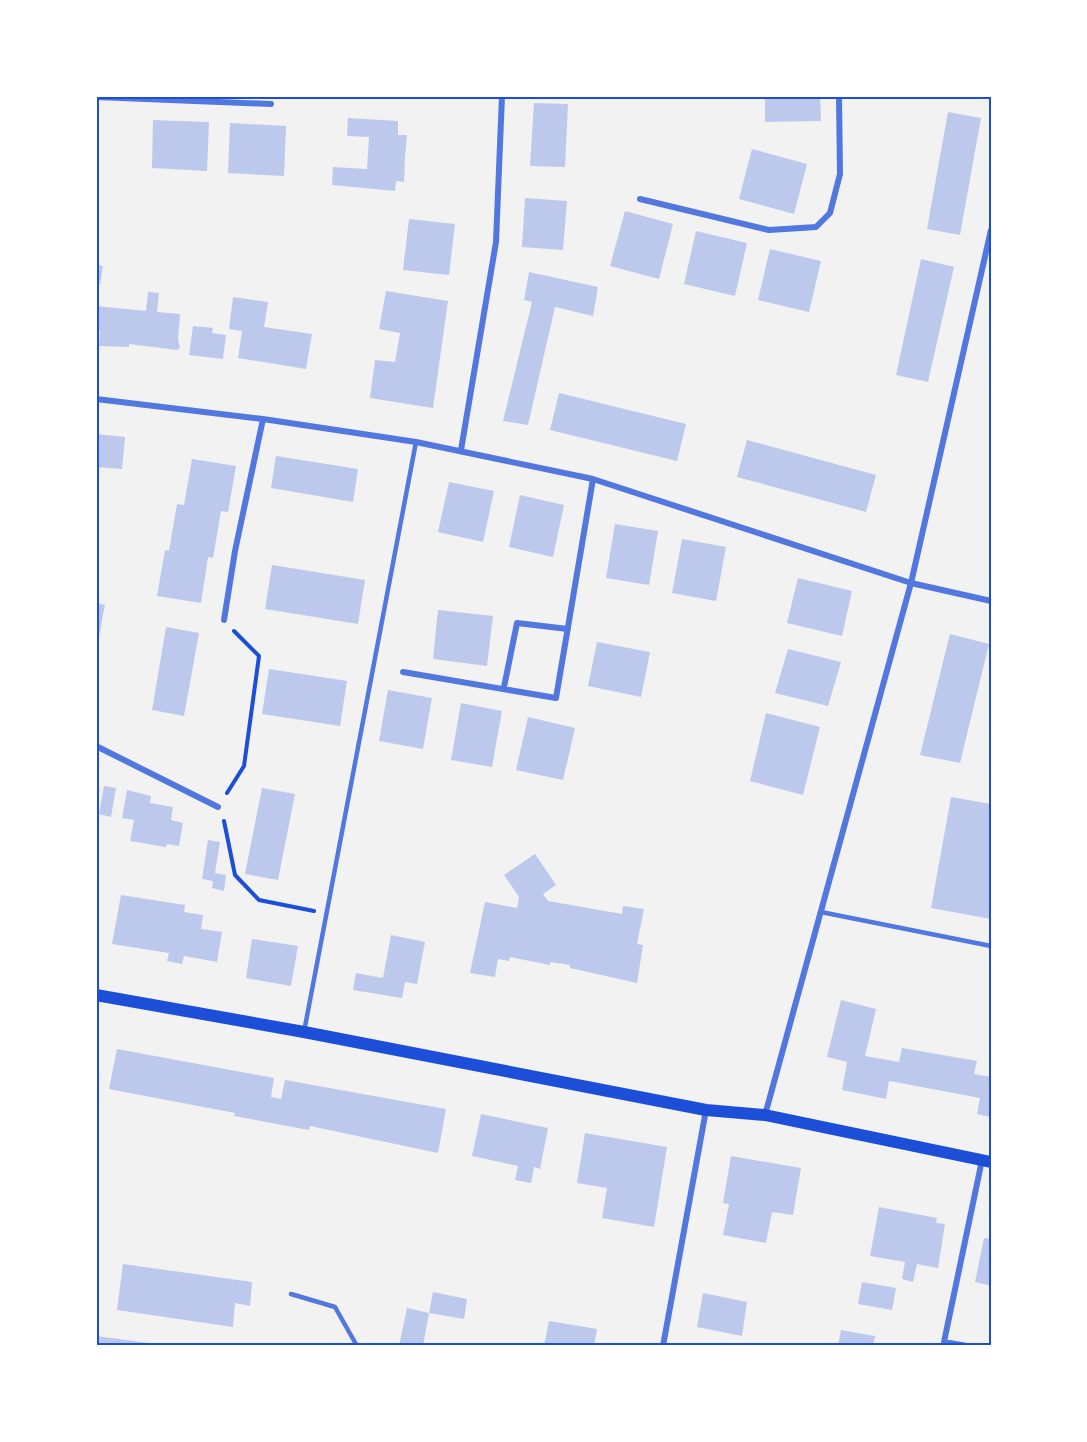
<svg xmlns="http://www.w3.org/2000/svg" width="1087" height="1442" font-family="'Nunito Sans',sans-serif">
<rect width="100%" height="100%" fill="#f2f2f2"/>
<path fill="#bdc9ec" d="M 765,96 L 820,96 L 821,121 L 765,122 Z
M 534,103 L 568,104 L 565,167 L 530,166 Z
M 948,112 L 981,118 L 960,235 L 927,229 Z
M 348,118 L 398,121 L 398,135 L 407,135 L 405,158 L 404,182 L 396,181 L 395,191 L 332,185 L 333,167 L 367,169 L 369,137 L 347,136 Z
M 153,120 L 209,122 L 207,171 L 152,168 Z
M 230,123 L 286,126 L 284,176 L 228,173 Z
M 752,149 L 807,164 L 794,214 L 739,199 Z
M 525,198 L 567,201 L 563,250 L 522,247 Z
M 625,211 L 673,224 L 659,279 L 610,266 Z
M 409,219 L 455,224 L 449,275 L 403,270 Z
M 696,231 L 747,243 L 735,296 L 684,284 Z
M 770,249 L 821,261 L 809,312 L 758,300 Z
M 921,259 L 954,267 L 928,382 L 896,375 Z
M 96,265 L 103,266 L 100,284 L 96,283 Z
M 529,272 L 598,287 L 593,316 L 555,307 L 528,425 L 503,421 L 532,302 L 524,300 Z
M 386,291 L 448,301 L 433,408 L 370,398 L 375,360 L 395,362 L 400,333 L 379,329 Z
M 148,292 L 159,293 L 157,312 L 180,314 L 178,340 L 180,348 L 177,350 L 129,344 L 129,347 L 99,346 L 100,330 L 96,330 L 96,306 L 146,311 Z
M 233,297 L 268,302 L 264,327 L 312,334 L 306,369 L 238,358 L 242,331 L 229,329 Z
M 193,326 L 213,328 L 212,333 L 226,335 L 223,359 L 189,355 Z
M 559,393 L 686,424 L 677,461 L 550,430 Z
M 96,434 L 125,437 L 122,469 L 96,467 Z
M 747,440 L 876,475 L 866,512 L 737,477 Z
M 276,456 L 358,469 L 353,502 L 271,488 Z
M 192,459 L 236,466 L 228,512 L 221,511 L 213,558 L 208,557 L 201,603 L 157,596 L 165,550 L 169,551 L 177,504 L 184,505 Z
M 449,482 L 494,491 L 483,542 L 438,532 Z
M 520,495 L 564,505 L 553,557 L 509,547 Z
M 615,524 L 658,531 L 649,585 L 606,578 Z
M 682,539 L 726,547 L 716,601 L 672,593 Z
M 272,565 L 365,580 L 358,624 L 265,609 Z
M 798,578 L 852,591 L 842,636 L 787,623 Z
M 96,603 L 105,605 L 97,647 L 96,647 Z
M 438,610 L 493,616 L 487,666 L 433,659 Z
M 166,627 L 199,633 L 184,716 L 152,710 Z
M 950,634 L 989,644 L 960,763 L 920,755 Z
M 597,642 L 650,652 L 641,697 L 588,686 Z
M 788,649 L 841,662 L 828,706 L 775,693 Z
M 269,669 L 347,681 L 340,726 L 262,714 Z
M 388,690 L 432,698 L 423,749 L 379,741 Z
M 461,703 L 502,711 L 492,767 L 451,760 Z
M 766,713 L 820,727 L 803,795 L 750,781 Z
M 528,717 L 575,728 L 563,780 L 516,770 Z
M 104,786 L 116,788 L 111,817 L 99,814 Z
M 262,788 L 295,794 L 278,880 L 245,874 Z
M 127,790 L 151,796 L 150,803 L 173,807 L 171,820 L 183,823 L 179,846 L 167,844 L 166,847 L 130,841 L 134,820 L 122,818 Z
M 951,797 L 991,804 L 991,919 L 931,908 Z
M 208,840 L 220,842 L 215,873 L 226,875 L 224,891 L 212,888 L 213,881 L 202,879 Z
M 535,854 L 556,885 L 543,894 L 548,901 L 622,914 L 623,906 L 644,909 L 637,944 L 643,945 L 637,983 L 570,968 L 570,965 L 550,962 L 550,965 L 510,957 L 509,961 L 498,959 L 495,977 L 470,973 L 485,902 L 517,908 L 519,897 L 504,875 Z
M 121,895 L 185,905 L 184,912 L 203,915 L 201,929 L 222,932 L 217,962 L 184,956 L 182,964 L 167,961 L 169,953 L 112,944 Z
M 391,935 L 425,942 L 417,984 L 405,982 L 402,998 L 353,990 L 356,973 L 383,978 Z
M 252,939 L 298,946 L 291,986 L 246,978 Z
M 841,1000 L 876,1009 L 865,1056 L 899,1062 L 902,1048 L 977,1061 L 974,1074 L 991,1077 L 991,1117 L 977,1114 L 980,1098 L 895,1082 L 889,1081 L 886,1099 L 842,1090 L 847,1062 L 827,1057 Z
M 117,1049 L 274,1078 L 271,1097 L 281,1099 L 285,1080 L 446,1109 L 438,1153 L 310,1126 L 309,1130 L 234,1116 L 235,1113 L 109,1089 Z
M 481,1114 L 548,1128 L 540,1169 L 534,1167 L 531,1183 L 515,1180 L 518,1166 L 472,1156 Z
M 585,1133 L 667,1147 L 654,1227 L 602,1218 L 607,1188 L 577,1183 Z
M 731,1156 L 801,1168 L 793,1215 L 772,1212 L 766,1243 L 723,1235 L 729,1204 L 723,1203 Z
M 879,1207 L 937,1218 L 936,1223 L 945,1224 L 938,1268 L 917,1264 L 913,1282 L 902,1279 L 905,1262 L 870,1256 Z
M 984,1238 L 991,1239 L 991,1286 L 975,1282 Z
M 123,1264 L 252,1282 L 250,1306 L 235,1303 L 233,1327 L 117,1310 Z
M 862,1282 L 896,1288 L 892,1310 L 858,1304 Z
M 433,1292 L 467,1299 L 464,1319 L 429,1313 L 423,1346 L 399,1346 L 407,1308 L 429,1313 Z
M 703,1293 L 747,1302 L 742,1336 L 697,1327 Z
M 549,1321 L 597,1329 L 594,1346 L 544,1346 Z
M 841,1330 L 875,1336 L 873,1346 L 838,1346 Z
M 97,1336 L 164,1345 L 164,1346 L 96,1346 Z"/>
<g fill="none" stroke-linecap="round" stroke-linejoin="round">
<path stroke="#1d4ed8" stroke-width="4" d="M 227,793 L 244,766 L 259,656 L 234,631
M 224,821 L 235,875 L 259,900 L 314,911"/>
<path stroke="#5277de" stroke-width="4.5" d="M 821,912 L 991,946
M 304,1032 L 416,442
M 291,1294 L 335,1307 L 357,1346"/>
<path stroke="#5277de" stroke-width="6" d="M 96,97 L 271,104
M 640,199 L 769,230 L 816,227 L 830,213 L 840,174 L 839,96
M 96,399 L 263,419 L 416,442 L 593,479 L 911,583 L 991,601
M 461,450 L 496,242 L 502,96
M 224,620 L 235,551 L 263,419
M 403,672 L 556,698 L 593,479
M 504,687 L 517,623 L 568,629
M 96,746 L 218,807
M 765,1115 L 911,583 L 991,230
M 663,1346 L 706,1110
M 967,1346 L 944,1342 L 982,1160"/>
<path stroke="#1d4ed8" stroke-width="12" d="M 96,995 L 304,1032 L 706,1110 L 765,1115 L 991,1162"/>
</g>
<rect width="1087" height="1442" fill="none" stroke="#ffffff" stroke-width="195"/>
<rect x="98" y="98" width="892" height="1246" fill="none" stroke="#1d4ed8" stroke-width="2"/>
</svg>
